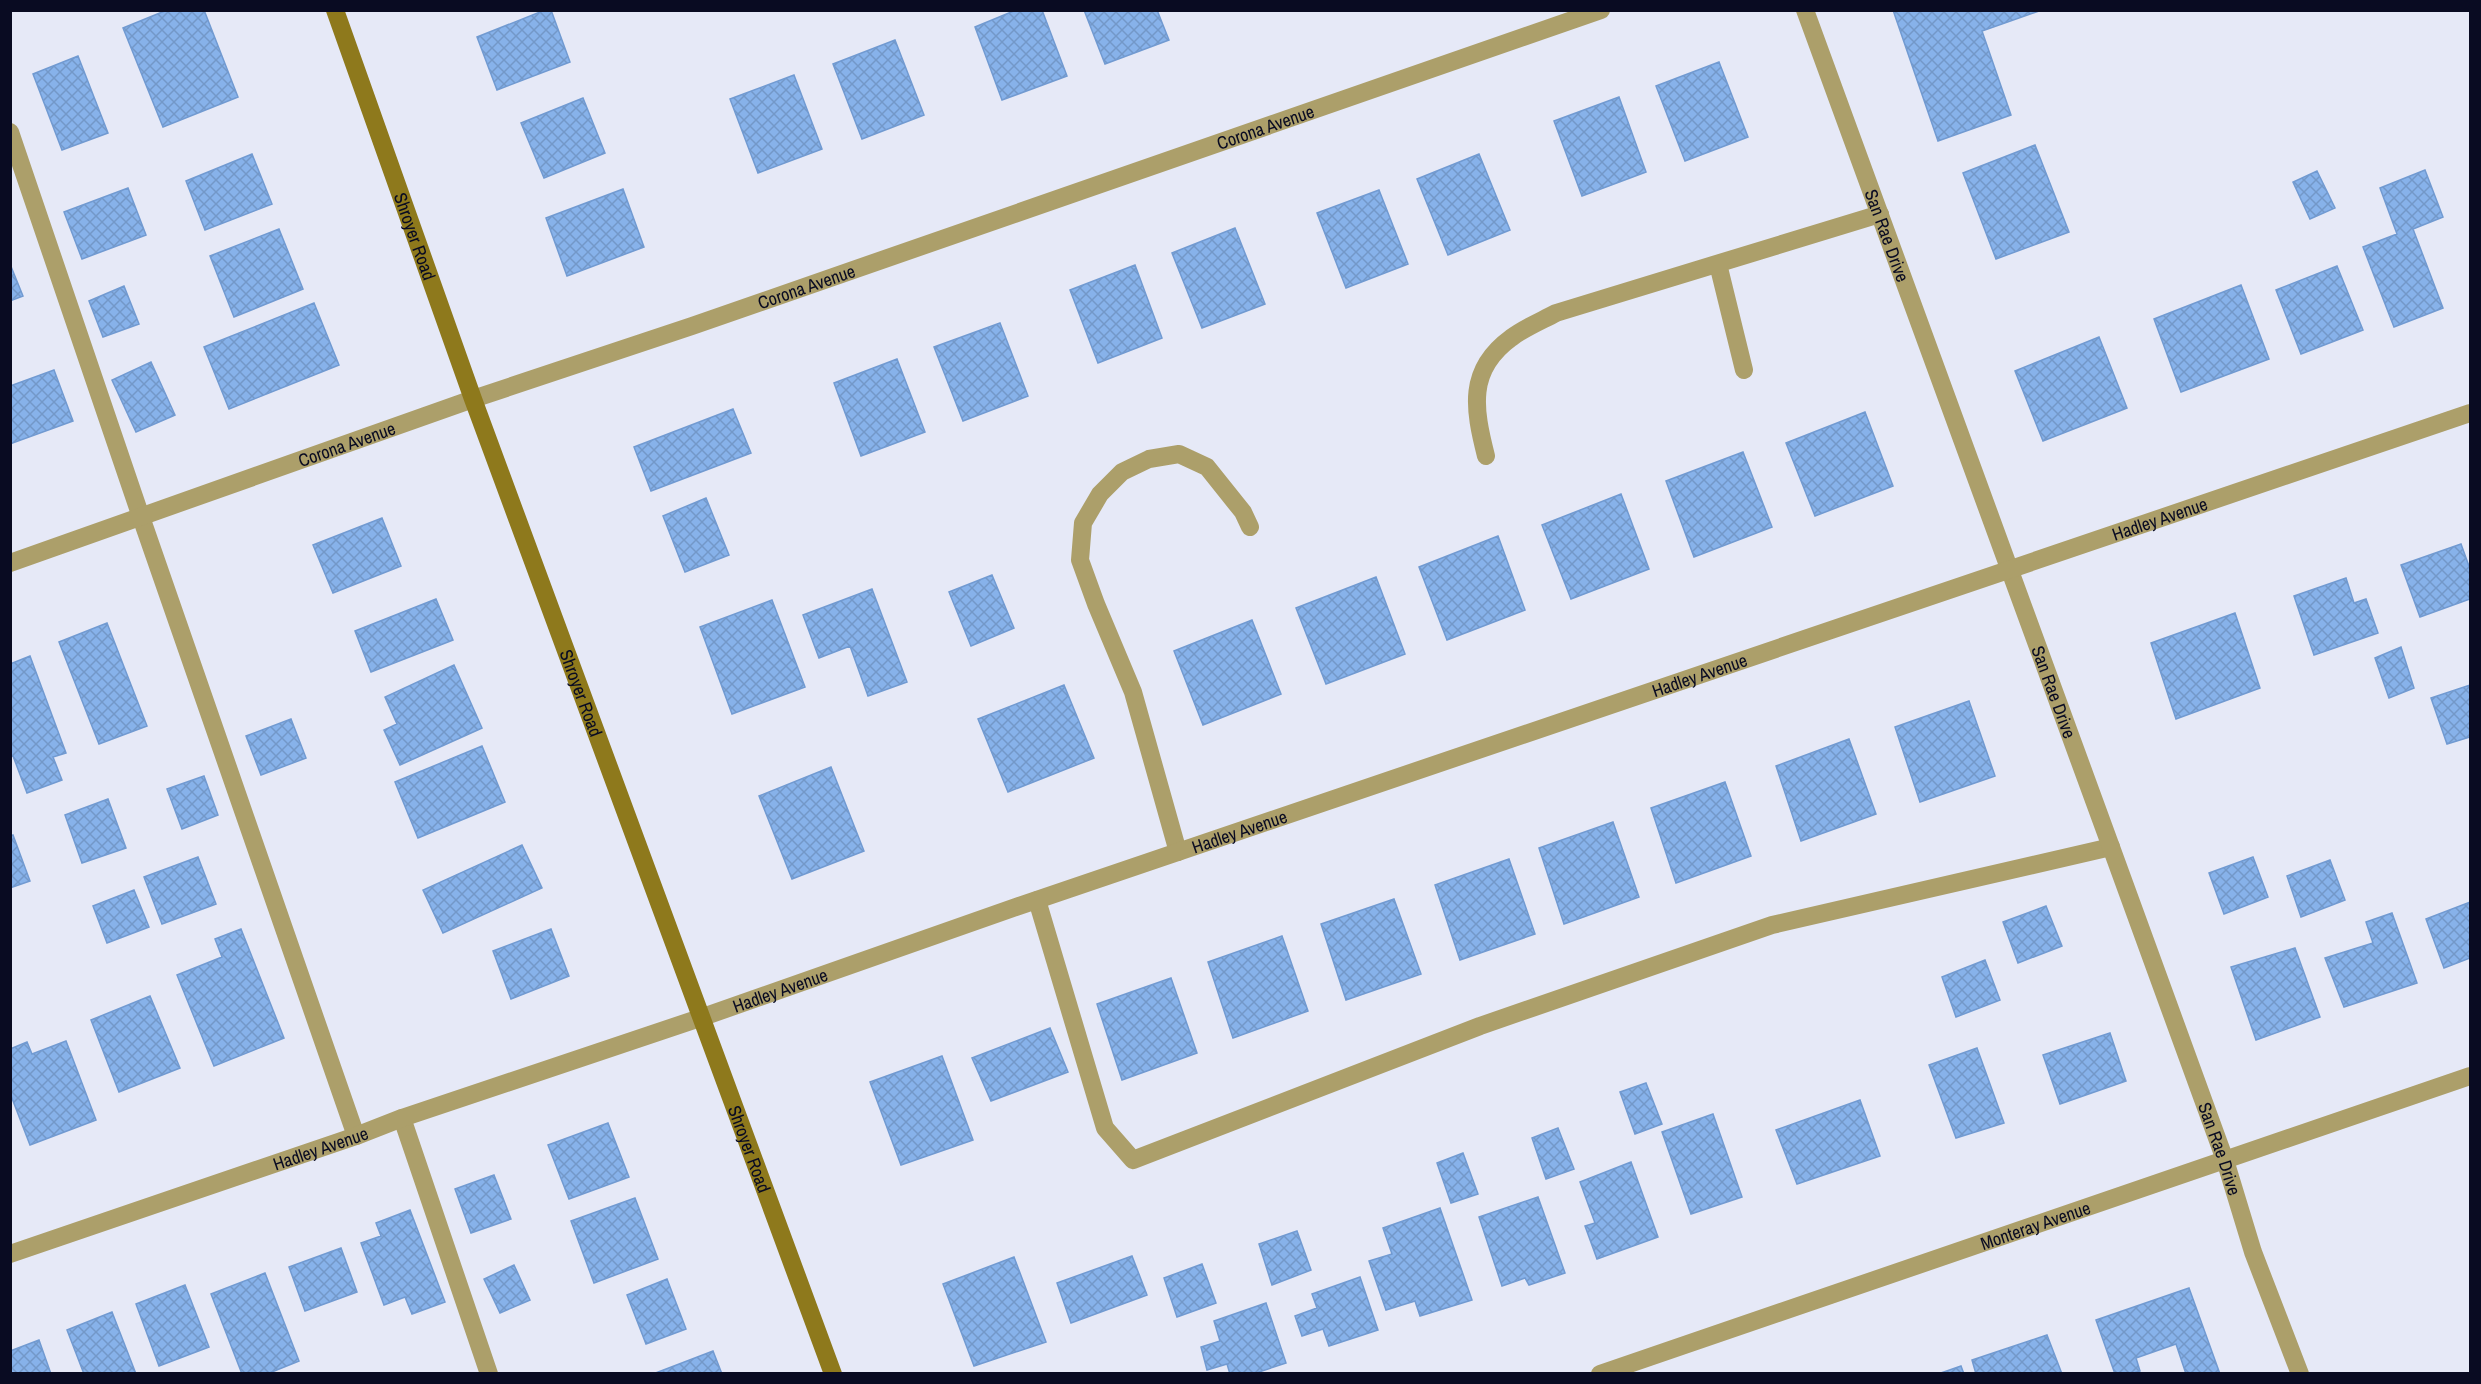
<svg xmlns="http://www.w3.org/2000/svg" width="2481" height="1384" font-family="'Archivo Narrow',sans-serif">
<defs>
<pattern id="building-cross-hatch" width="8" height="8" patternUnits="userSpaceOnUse" patternTransform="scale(1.5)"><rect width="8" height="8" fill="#87b2ea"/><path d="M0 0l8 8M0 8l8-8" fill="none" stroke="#7398c8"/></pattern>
</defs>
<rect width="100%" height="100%" fill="#e6e9f7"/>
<path fill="url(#building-cross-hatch)" stroke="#719ad1" stroke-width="1.5" d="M 167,10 L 204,10 L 238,97 L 163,127 L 123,28 Z
M 545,10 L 551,10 L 570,62 L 497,90 L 477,37 Z
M 1016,10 L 1042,10 L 1067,76 L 1002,100 L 975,27 Z
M 1084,10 L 1157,10 L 1169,40 L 1105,64 Z
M 1893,10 L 2042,10 L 1982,31 L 2011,115 L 1938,141 Z
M 895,40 L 924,115 L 862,139 L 833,64 Z
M 78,56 L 108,133 L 62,150 L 33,74 Z
M 1719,62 L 1748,137 L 1685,161 L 1656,86 Z
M 794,75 L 822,149 L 758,173 L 730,99 Z
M 1619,97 L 1646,172 L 1582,196 L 1554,121 Z
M 583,98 L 605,153 L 544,178 L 521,123 Z
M 2035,145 L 2069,232 L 1996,259 L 1963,173 Z
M 252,154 L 272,204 L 205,230 L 186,181 Z
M 1479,154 L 1510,230 L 1448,255 L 1417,179 Z
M 2425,170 L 2443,217 L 2413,229 L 2443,308 L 2394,327 L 2363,247 L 2397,234 L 2380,188 Z
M 2317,171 L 2335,208 L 2310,219 L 2293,182 Z
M 128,188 L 146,235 L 82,259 L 64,212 Z
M 623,189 L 644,247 L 567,276 L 546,218 Z
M 1379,190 L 1408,264 L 1346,288 L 1317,213 Z
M 1235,228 L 1265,304 L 1202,328 L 1172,253 Z
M 279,229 L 303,289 L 234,317 L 210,256 Z
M 10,264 L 23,296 L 10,301 Z
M 1135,265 L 1162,338 L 1098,363 L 1070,290 Z
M 2337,266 L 2363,330 L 2301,354 L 2276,290 Z
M 2241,285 L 2269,359 L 2181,392 L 2154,319 Z
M 124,286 L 139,324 L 103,337 L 89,301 Z
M 314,303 L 339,365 L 229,409 L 204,347 Z
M 1000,323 L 1028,396 L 963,421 L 934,347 Z
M 2099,337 L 2127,408 L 2043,441 L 2015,371 Z
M 897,359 L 925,432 L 861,456 L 834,383 Z
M 151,362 L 175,415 L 136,432 L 112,380 Z
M 54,370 L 73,421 L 10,444 L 10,386 Z
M 733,409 L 751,453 L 651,491 L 634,447 Z
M 1865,412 L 1893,486 L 1815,516 L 1786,443 Z
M 1743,452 L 1772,527 L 1694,557 L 1666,481 Z
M 1621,494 L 1649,569 L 1571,599 L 1542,525 Z
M 706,498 L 729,555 L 685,572 L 663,516 Z
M 382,518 L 401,566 L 333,593 L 313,545 Z
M 1498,536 L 1525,610 L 1447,640 L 1419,567 Z
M 2461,544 L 2470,569 L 2470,599 L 2420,617 L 2401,565 Z
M 992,575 L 1014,628 L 971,646 L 949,592 Z
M 1376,577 L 1405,654 L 1326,684 L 1296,608 Z
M 2346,578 L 2354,603 L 2366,599 L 2378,633 L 2314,655 L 2294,596 Z
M 872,589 L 907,682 L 868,696 L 850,646 L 819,658 L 803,615 Z
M 436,599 L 453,640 L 371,672 L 355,631 Z
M 772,600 L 805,687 L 732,714 L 700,627 Z
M 2235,613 L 2260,688 L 2176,719 L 2151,643 Z
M 1252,620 L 1281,694 L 1203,725 L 1174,651 Z
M 107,623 L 147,726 L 99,744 L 59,642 Z
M 2401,647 L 2414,688 L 2389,698 L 2375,658 Z
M 30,656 L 66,753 L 53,757 L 62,780 L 27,793 L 13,756 L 10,757 L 10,664 Z
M 454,665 L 482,728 L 400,765 L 384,730 L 397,724 L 385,697 Z
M 1064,685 L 1094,758 L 1008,792 L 978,719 Z
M 2470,685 L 2470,737 L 2447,744 L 2431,698 Z
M 1969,701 L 1995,776 L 1920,802 L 1895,727 Z
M 291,719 L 306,758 L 261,775 L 246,736 Z
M 1849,739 L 1876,814 L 1801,841 L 1776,766 Z
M 482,746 L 505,802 L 418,838 L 395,782 Z
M 831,767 L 864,851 L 792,879 L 759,796 Z
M 204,776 L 218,815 L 182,829 L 167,789 Z
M 1725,782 L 1751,856 L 1676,883 L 1651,808 Z
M 108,799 L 126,848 L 82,863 L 65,815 Z
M 1613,822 L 1639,897 L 1564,924 L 1539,848 Z
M 13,835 L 30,881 L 10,888 L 10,836 Z
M 522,845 L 542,888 L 443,933 L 423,890 Z
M 198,857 L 216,904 L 162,924 L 144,877 Z
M 2253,857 L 2268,897 L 2224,914 L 2209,873 Z
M 1509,859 L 1535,934 L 1460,960 L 1435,885 Z
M 2330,860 L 2345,900 L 2301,917 L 2287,876 Z
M 134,890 L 149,927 L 107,943 L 93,906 Z
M 1394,899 L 1421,974 L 1346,1000 L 1321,924 Z
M 2470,902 L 2470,958 L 2444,968 L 2426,919 Z
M 2046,906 L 2062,946 L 2018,963 L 2003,922 Z
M 2392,913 L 2417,983 L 2344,1007 L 2325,958 L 2373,943 L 2366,922 Z
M 241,929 L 284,1038 L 214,1066 L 177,975 L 222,957 L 215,939 Z
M 551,929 L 569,976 L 511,999 L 493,951 Z
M 1282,936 L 1308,1011 L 1233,1038 L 1208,962 Z
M 2295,948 L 2320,1017 L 2256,1040 L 2231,967 Z
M 1985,960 L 2000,1000 L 1956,1017 L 1942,977 Z
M 1171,978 L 1197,1053 L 1122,1080 L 1097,1004 Z
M 150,996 L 180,1068 L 119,1092 L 91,1020 Z
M 1050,1028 L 1068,1072 L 991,1101 L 972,1058 Z
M 2110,1033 L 2126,1081 L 2060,1104 L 2043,1055 Z
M 66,1041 L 96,1120 L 30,1145 L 10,1093 L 10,1049 L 27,1042 L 32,1054 Z
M 1977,1048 L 2004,1123 L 1956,1138 L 1929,1065 Z
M 942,1056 L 973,1140 L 901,1165 L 870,1082 Z
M 1646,1083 L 1662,1124 L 1635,1134 L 1620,1092 Z
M 1860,1100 L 1880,1156 L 1797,1184 L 1776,1130 Z
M 1713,1114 L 1742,1197 L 1691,1214 L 1662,1132 Z
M 608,1123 L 629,1177 L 569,1199 L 548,1145 Z
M 1558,1128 L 1574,1169 L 1546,1179 L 1532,1138 Z
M 1463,1153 L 1478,1194 L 1451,1203 L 1437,1163 Z
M 1631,1162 L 1658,1237 L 1597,1259 L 1585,1226 L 1595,1223 L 1580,1182 Z
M 494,1175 L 511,1219 L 471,1233 L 455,1189 Z
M 1538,1197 L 1565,1273 L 1529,1285 L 1525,1278 L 1502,1286 L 1479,1217 Z
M 635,1198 L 658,1259 L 594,1283 L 571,1221 Z
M 1440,1208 L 1472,1300 L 1420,1316 L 1415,1301 L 1386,1310 L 1369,1261 L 1392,1254 L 1383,1228 Z
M 410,1210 L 445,1302 L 412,1314 L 405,1297 L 384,1305 L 361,1243 L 381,1236 L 376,1223 Z
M 1297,1231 L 1311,1270 L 1272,1285 L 1259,1244 Z
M 341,1248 L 357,1292 L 305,1311 L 289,1267 Z
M 1132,1256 L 1147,1295 L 1071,1323 L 1057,1283 Z
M 1014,1257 L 1046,1342 L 974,1366 L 943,1284 Z
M 1202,1264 L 1216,1303 L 1177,1317 L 1164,1278 Z
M 514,1265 L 530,1300 L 500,1313 L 484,1279 Z
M 265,1273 L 299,1361 L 267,1374 L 242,1374 L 211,1294 Z
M 1360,1277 L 1378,1330 L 1329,1346 L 1323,1329 L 1302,1336 L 1295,1316 L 1317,1308 L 1312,1294 Z
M 667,1279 L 686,1329 L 646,1344 L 627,1295 Z
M 185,1285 L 209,1347 L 159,1366 L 136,1304 Z
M 2189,1288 L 2220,1374 L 2186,1374 L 2176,1344 L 2136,1358 L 2140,1371 L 2131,1374 L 2115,1374 L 2096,1320 Z
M 1266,1303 L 1286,1363 L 1253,1374 L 1230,1374 L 1227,1364 L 1207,1370 L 1201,1347 L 1220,1341 L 1214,1321 Z
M 112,1312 L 136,1374 L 84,1374 L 67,1330 Z
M 2047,1335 L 2062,1374 L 1976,1374 L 1972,1360 Z
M 39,1340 L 51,1374 L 10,1374 L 10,1351 Z
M 713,1351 L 722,1374 L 653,1374 Z
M 1961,1366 L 1964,1374 L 1938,1374 Z"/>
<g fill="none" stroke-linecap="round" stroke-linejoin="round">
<path stroke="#ac9f6a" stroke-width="18" d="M 10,132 L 141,517 L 356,1136
M 1718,264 L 1744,370
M 1486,456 C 1474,409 1467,370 1511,338 C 1524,328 1541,321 1556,313 L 1880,214
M 1178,852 L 1133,692 L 1096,604 L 1080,560 L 1083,523 L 1100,494 L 1122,472 L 1149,459 L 1179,454 L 1207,467 L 1243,512 L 1250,527
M 1037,900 L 1105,1128 L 1133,1160 L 1480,1026 L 1772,925 L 2111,847
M 402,1118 L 489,1374"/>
<g stroke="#ac9f6a" stroke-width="18">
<path id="s1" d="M 1805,10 L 2111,847 L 2225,1160 L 2253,1252 L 2300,1374"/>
<path id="s2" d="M 10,563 L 473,399 L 692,326 L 1601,10"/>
<path id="s3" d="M 10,1254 L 356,1136 L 402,1118 L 700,1018 L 1016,907 L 2470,413"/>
<path id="s4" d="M 1600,1374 L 2470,1076"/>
</g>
<path stroke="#8e791c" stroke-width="18" id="s5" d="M 335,10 L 473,399 L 833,1374"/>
</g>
<g text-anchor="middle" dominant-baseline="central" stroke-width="5" stroke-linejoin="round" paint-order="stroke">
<g font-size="18" fill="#090b22" stroke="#e6e9f7">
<text stroke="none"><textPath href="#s2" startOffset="1329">Corona Avenue</textPath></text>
<text stroke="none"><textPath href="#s1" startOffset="240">San Rae Drive</textPath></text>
<text stroke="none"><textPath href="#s5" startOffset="240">Shroyer Road</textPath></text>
<text stroke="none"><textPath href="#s2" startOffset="843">Corona Avenue</textPath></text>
<text stroke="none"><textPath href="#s2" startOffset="357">Corona Avenue</textPath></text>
<text stroke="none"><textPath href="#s3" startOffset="2272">Hadley Avenue</textPath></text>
<text stroke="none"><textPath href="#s3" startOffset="1786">Hadley Avenue</textPath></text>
<text stroke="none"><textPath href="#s1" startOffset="726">San Rae Drive</textPath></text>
<text stroke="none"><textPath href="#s5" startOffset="726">Shroyer Road</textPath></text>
<text stroke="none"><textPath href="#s3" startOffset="1300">Hadley Avenue</textPath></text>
<text stroke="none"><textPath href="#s3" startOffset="814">Hadley Avenue</textPath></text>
<text stroke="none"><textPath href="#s3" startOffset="328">Hadley Avenue</textPath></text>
<text stroke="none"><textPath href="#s1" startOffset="1212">San Rae Drive</textPath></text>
<text stroke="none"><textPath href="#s5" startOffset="1212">Shroyer Road</textPath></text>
<text stroke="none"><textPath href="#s4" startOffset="460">Monteray Avenue</textPath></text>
</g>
</g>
<rect width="2481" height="1384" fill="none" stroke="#090b22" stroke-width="24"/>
</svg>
